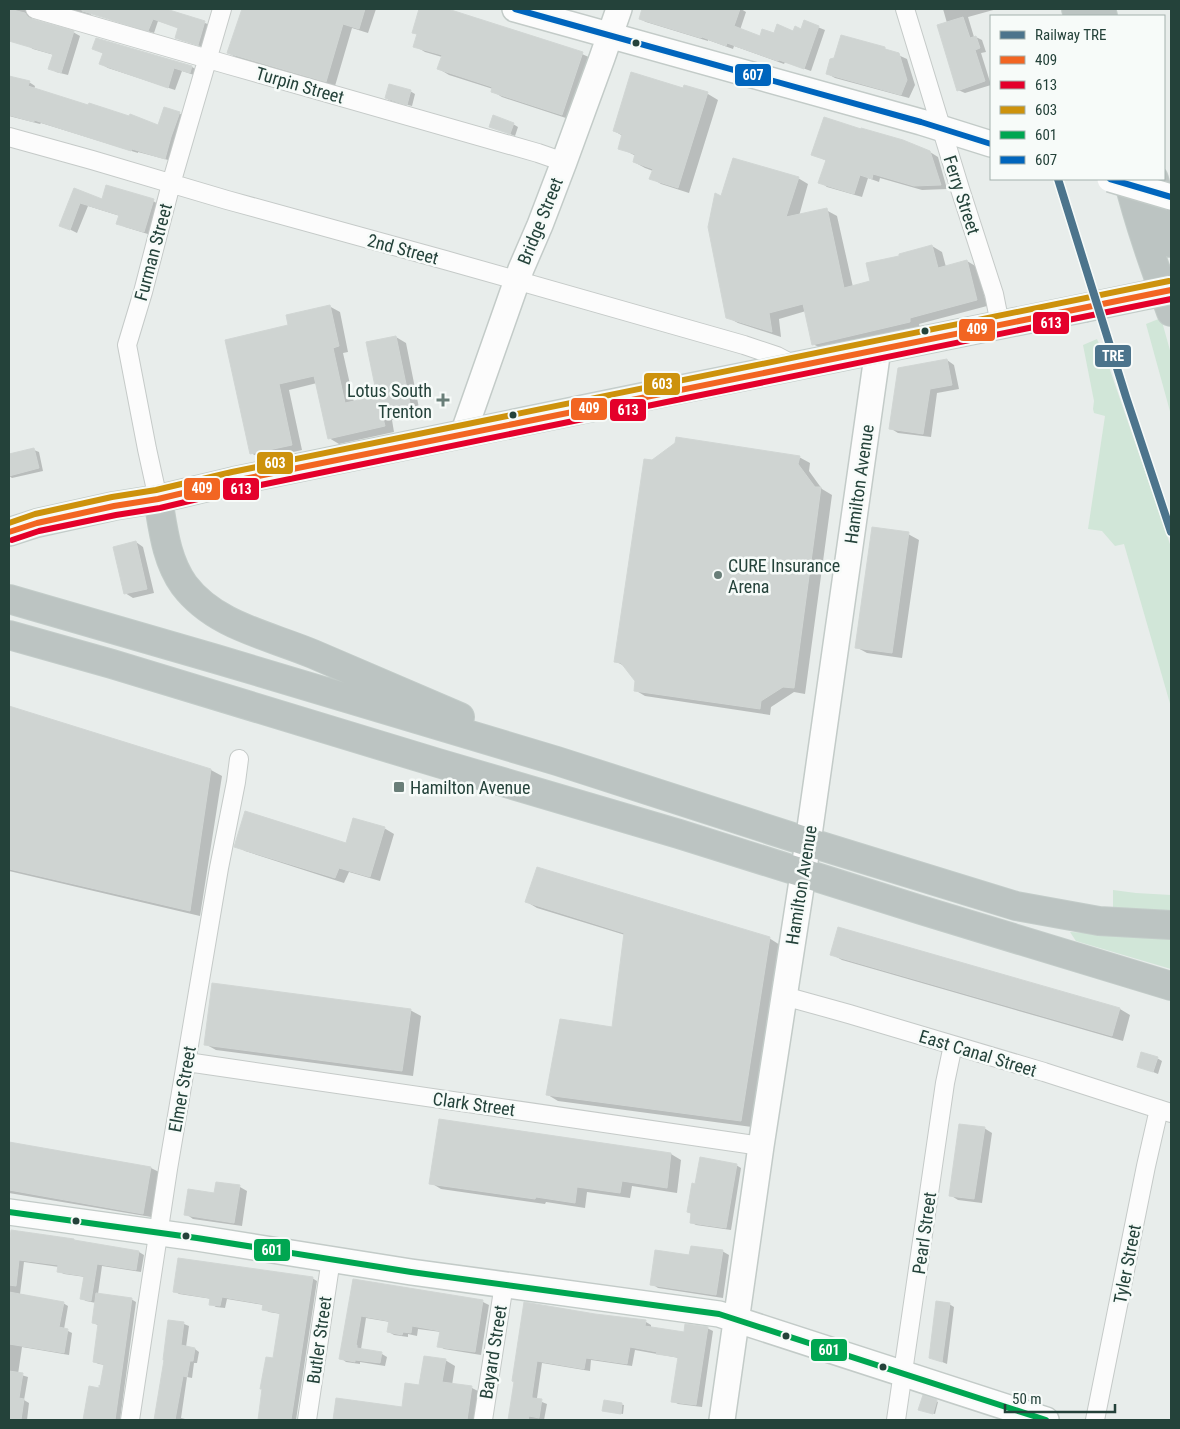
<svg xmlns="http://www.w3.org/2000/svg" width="1180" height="1429" font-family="'Roboto Condensed',sans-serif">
<rect width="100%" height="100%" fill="#e8edeb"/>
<path fill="#d1e6d8" d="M 1161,318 L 1171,354 L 1171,415 L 1146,324 Z
M 1097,339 L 1109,367 L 1171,547 L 1171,707 L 1124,544 L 1115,546 L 1102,531 L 1088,529 L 1105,416 L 1094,413 L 1093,409 L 1094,401 L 1083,345 Z
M 1113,890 L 1136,893 L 1171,895 L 1171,913 L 1113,911 Z
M 1070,932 L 1171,937 L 1171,969 L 1076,941 Z"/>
<path fill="#0003" d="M 9,9 L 32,9 L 31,17 L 33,21 L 73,32 L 80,36 L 68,75 L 56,72 L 50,68 L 54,55 L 33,49 L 27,45 L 27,44 L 9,38 Z
M 69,9 L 93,9 L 91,15 Z
M 109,9 L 163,9 L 205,23 L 210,25 L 203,47 L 181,40 L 176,38 L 179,28 L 158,21 L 154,33 L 111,20 L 106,17 Z
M 243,9 L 376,9 L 368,33 L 352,28 L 335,86 L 238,58 L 228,53 Z
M 420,9 L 435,9 L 456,15 L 582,54 L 593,59 L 572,120 L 502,97 L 492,91 L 493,89 L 449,75 L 439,69 L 442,57 L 425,52 L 415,46 L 418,35 L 414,32 Z
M 643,9 L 685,9 L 689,10 L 690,9 L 741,9 L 746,12 L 740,30 L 760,37 L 802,30 L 805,22 L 825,30 L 811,71 L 785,62 L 784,64 L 734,46 L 733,49 L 708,40 L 708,41 L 646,22 L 640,19 Z
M 943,9 L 997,9 L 968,17 L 974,37 L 976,37 L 982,40 L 986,52 L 981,53 L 991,85 L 965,93 L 958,90 L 947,23 Z
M 98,40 L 192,67 L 199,71 L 197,76 L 182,71 L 175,90 L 108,68 L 101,64 L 104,54 L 95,49 Z
M 885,49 L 907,59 L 915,85 L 909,98 L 835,78 L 828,74 Z
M 9,77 L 29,82 L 35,86 L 34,90 L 158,127 L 179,113 L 185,117 L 172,161 L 138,152 L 138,153 L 41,123 L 40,124 L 9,116 Z
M 685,86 L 708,94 L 718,100 L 689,193 L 661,184 L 651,178 L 653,171 L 645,168 L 634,162 L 636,156 L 620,148 L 623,136 L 614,131 L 684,90 Z
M 410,91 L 415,94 L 412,106 L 391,101 L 386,98 Z
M 513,124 L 518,127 L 515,136 L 490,126 Z
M 930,152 L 938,157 L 947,189 L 922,190 L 880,178 L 879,182 L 868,178 L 862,197 L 827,187 L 820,182 L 827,161 L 813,154 Z
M 798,178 L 808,184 L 799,216 L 826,210 L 837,216 L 853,287 L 872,282 L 901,257 L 932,246 L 942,252 L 946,267 L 967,261 L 977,267 L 987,306 L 919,324 L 920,328 L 824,350 L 813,344 L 806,311 L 779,319 L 781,337 L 738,323 L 727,317 L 722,198 Z
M 75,190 L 102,201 L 153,201 L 160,205 L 151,235 L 125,227 L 118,223 L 120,216 L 88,206 L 77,233 L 61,225 Z
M 329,306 L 340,312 L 348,352 L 343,353 L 354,402 L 378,397 L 396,337 L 406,343 L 420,413 L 392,420 L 394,432 L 339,444 L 329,438 L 317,383 L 289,390 L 302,450 L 262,459 L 251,453 L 290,326 Z
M 947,360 L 954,365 L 959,389 L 937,393 L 931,437 L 898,433 L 890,428 Z
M 34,450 L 39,452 L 43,471 L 12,478 L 9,476 L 9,456 Z
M 799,457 L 810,463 L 809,471 L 822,489 L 832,495 L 805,694 L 794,692 L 771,707 L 770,715 L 645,696 L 635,690 L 636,681 L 626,667 L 615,661 Z
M 908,534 L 919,540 L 902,658 L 867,653 L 856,647 Z
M 136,542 L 143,547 L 154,593 L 133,598 L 125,593 Z
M 9,708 L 211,770 L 222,776 L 200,916 L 9,871 Z
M 384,828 L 394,834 L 380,881 L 349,872 L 344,883 L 245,851 L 236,846 L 347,845 Z
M 527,902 L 769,938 L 780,945 L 752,1127 L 558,1101 L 548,1095 L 613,1029 L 625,935 L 537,908 Z
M 839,928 L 1120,1009 L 1130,1015 L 1123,1041 L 842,960 L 831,954 Z
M 410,1010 L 421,1016 L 413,1076 L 216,1050 L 205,1044 Z
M 1157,1058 L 1162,1061 L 1158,1074 L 1138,1066 Z
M 440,1121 L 671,1154 L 681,1160 L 677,1193 L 632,1186 L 630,1198 L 587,1192 L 585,1208 L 546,1202 L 545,1204 L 441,1189 L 431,1183 Z
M 984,1128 L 992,1133 L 982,1203 L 958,1200 L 950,1195 Z
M 9,1143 L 151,1168 L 159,1172 L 151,1217 L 9,1193 Z
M 736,1165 L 741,1168 L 731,1230 L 696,1225 L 691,1222 L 692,1214 L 688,1212 L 696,1185 Z
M 240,1187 L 247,1191 L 242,1226 L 193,1219 L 186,1214 L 215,1195 Z
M 12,1231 L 139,1252 L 144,1255 L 141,1272 L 102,1266 L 98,1294 L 131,1299 L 136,1302 L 120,1420 L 84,1420 L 90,1387 L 100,1389 L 105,1365 L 99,1364 L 94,1362 L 100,1326 L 93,1323 L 96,1303 L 86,1301 L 81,1298 L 85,1277 L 64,1274 L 58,1271 L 59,1267 L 24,1262 L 20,1294 L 63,1303 L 68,1306 L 64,1329 L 72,1333 L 69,1355 L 22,1347 L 18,1374 L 28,1377 L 24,1400 L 29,1403 L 27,1420 L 9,1420 L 9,1254 Z
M 722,1251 L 729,1255 L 723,1298 L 658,1288 L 652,1284 L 690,1256 Z
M 312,1278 L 317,1281 L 296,1420 L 259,1420 L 264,1389 L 274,1360 L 281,1314 L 269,1312 L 264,1309 L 264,1305 L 227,1299 L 225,1308 L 216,1307 L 211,1304 L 212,1299 L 179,1294 L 175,1291 Z
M 354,1281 L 483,1302 L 489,1305 L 481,1355 L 444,1349 L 439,1346 L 441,1332 L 418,1329 L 417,1336 L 408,1334 L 408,1337 L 394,1335 L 389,1332 L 390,1322 L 366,1318 L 361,1349 L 382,1354 L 387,1357 L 385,1366 L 360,1362 L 360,1364 L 346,1362 L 341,1358 Z
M 525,1304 L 595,1315 L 646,1322 L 651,1325 L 651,1328 L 685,1333 L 707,1328 L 713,1331 L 702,1407 L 678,1404 L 673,1401 L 679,1358 L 635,1350 L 632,1366 L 591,1360 L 590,1371 L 542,1363 L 537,1398 L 537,1400 L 547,1404 L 544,1420 L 509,1420 Z
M 949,1304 L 954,1307 L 947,1364 L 930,1357 Z
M 169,1321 L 184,1324 L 189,1326 L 186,1347 L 195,1349 L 199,1352 L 197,1363 L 194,1363 L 192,1378 L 187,1377 L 181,1418 L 189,1420 L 156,1420 L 165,1360 Z
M 445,1360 L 455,1366 L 452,1385 L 472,1388 L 482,1393 L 478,1420 L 334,1420 L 337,1400 L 403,1409 L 420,1386 Z
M 605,1401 L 624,1405 L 623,1414 L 606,1411 Z
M 936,1401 L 938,1402 L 935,1414 L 922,1410 Z"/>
<path fill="#cfd4d2" stroke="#d1d6d4" d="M 9,9 L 25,13 L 28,17 L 32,19 L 74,31 L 61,73 L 48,69 L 53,54 L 9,41 Z
M 82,9 L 166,9 L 205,21 L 198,45 L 175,38 L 178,28 L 153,19 L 148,31 L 82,11 Z
M 242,9 L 365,9 L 359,29 L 343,24 L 326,82 L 227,53 Z
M 419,9 L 448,9 L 583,52 L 562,115 L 491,92 L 492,87 L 437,69 L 442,55 L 413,47 L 417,34 L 412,33 Z
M 642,9 L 740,9 L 734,26 L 760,36 L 762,29 L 774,33 L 777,24 L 793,31 L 795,26 L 801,29 L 804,20 L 819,26 L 804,69 L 779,60 L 778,61 L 727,43 L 726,46 L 702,37 L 701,38 L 639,19 Z
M 963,17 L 970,38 L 976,36 L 980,48 L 975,50 L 985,81 L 957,91 L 937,25 Z
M 841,35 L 885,47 L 885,49 L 899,53 L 907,80 L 901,95 L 826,74 L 830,59 L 834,58 Z
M 96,38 L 192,66 L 190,73 L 174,68 L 168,88 L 99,64 L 103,53 L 92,49 Z
M 631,72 L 683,88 L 684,85 L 708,92 L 678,188 L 649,179 L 653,169 L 633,162 L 635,154 L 618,149 L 622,134 L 613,131 Z
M 9,76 L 30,81 L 28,86 L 88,105 L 89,103 L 129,116 L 130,114 L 158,125 L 164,107 L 180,112 L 171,137 L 165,159 L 132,149 L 131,151 L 34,120 L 34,122 L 9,115 Z
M 389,84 L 411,90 L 407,105 L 385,98 Z
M 493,115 L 514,123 L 510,134 L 489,127 Z
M 824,117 L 861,129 L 861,128 L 903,140 L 930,151 L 941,185 L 914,186 L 873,174 L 872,179 L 860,175 L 854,194 L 818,183 L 826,160 L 811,155 Z
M 733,158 L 799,177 L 786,217 L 827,208 L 844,288 L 870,281 L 866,263 L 899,256 L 899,254 L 932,245 L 938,268 L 967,260 L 977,300 L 910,318 L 910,322 L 812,345 L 803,304 L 769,313 L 772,332 L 726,318 L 708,227 L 715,193 L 721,196 Z
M 106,185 L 154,199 L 144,232 L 116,224 L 119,215 L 80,203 L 70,230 L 59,226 L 74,188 L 102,199 Z
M 330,305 L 339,346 L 333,348 L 345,403 L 377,396 L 366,342 L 396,336 L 411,408 L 382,414 L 385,426 L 328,439 L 314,376 L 279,384 L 292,445 L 250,454 L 225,340 L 288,325 L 286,315 Z
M 947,359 L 952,385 L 930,389 L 923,434 L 889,429 L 898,368 Z
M 676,437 L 800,456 L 798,464 L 815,487 L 821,487 L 794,688 L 783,687 L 761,701 L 760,709 L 634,691 L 635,681 L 621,663 L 614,662 L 644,459 L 652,460 L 675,443 Z
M 34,448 L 39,468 L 9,476 L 9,454 Z
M 872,527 L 909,532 L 892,653 L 855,648 Z
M 136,541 L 147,589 L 124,594 L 113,547 Z
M 9,706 L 211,769 L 190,911 L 9,869 Z
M 245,811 L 346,843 L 353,818 L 385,827 L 370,877 L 339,868 L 335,878 L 234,847 Z
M 537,867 L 770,937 L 741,1121 L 546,1095 L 560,1019 L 612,1027 L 624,933 L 525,902 Z
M 838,927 L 1120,1008 L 1112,1036 L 830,955 Z
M 212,983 L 411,1009 L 402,1071 L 204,1045 Z
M 1141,1052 L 1158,1057 L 1153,1072 L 1137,1067 Z
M 439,1119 L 671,1153 L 667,1188 L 622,1181 L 620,1193 L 577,1187 L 575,1203 L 536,1197 L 535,1199 L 429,1184 Z
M 959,1124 L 985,1127 L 974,1199 L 949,1196 Z
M 9,1142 L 151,1167 L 143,1214 L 9,1190 Z
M 700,1157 L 737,1164 L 726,1228 L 690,1223 L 691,1213 L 687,1212 L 692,1183 L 695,1184 Z
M 216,1182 L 240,1185 L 234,1223 L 184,1215 L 188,1189 L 214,1193 Z
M 11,1230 L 74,1239 L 74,1240 L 139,1251 L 136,1270 L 97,1264 L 91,1301 L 80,1299 L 84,1276 L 57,1272 L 58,1265 L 19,1260 L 16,1286 L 9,1285 L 9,1245 Z
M 691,1246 L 723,1250 L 716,1295 L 650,1285 L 655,1250 L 689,1255 Z
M 178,1258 L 313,1277 L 291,1420 L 258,1420 L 262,1389 L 260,1389 L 266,1357 L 273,1358 L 280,1313 L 262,1310 L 263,1304 L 222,1297 L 220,1306 L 209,1305 L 210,1298 L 173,1292 Z
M 353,1279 L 483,1300 L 475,1352 L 437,1347 L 440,1331 L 412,1326 L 411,1333 L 403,1332 L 402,1335 L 387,1332 L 389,1321 L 361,1316 L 356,1345 L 357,1345 L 357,1348 L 382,1352 L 380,1363 L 355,1360 L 355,1362 L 339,1359 Z
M 9,1292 L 64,1302 L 59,1327 L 68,1329 L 64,1353 L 9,1344 Z
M 96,1293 L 132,1298 L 115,1420 L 83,1420 L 89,1386 L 99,1388 L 99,1385 L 100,1386 L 104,1364 L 93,1362 L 98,1324 L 92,1323 Z
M 936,1301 L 950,1303 L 942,1362 L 929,1358 Z
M 524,1302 L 595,1314 L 646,1320 L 645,1326 L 684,1332 L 685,1324 L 708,1327 L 696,1405 L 671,1402 L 678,1357 L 656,1354 L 657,1352 L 630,1347 L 627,1364 L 586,1358 L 584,1369 L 537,1361 L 532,1395 L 532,1398 L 542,1399 L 539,1418 L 529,1416 L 528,1420 L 508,1420 L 514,1382 L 512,1381 Z
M 168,1320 L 184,1322 L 181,1345 L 195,1348 L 193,1361 L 190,1361 L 187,1377 L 183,1376 L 175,1420 L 154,1420 L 164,1360 L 163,1360 Z
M 424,1356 L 446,1359 L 442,1382 L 472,1386 L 467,1420 L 333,1420 L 336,1398 L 402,1407 L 405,1383 L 419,1385 Z
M 9,1371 L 23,1373 L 19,1398 L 24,1399 L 21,1420 L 9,1420 Z
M 923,1395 L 937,1400 L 933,1414 L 918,1410 Z
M 604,1400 L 622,1403 L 621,1414 L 602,1411 Z"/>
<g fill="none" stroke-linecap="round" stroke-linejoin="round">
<defs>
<path id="street" d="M 35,9 L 229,65 L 538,153 L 564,162
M 905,9 L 960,189 L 994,294 L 1000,324
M 9,137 L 92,160 L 227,200 L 445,260 L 744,345 L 777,356 L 796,366
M 158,499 L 147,449 L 127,345 L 143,292 L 171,184 L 222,9
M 784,996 L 849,1014 L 1044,1072 L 1171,1113
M 187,1062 L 761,1146
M 130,1420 L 168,1169 L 219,868 L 236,782 L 239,759
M 307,1420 L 331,1259
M 483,1420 L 504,1284
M 896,1420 L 945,1083 L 953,1045
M 1095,1420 L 1146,1166 L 1159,1109"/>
<path id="secondary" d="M 515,9 L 921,122 L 991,144
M 463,434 L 521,269 L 540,225 L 564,162 L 602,58 L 619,9
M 9,1212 L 197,1238 L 411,1272 L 719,1314 L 1046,1420
M 722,1420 L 761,1146 L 808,842 L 878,349"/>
<path id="primary" d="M 9,532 L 37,523 L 114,506 L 158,499 L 234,481 L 652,395 L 1084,308"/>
<path id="highway" d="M 1076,9 L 1079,16
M 1101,9 L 1103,16
M 1128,179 C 1139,224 1155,268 1171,312
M 1154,179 L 1171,243
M 158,499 C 163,528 166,560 184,585 C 215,626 268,635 313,654 C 362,675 411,696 460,717
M 9,599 L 216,659 L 557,761 L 808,842 L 1016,906 L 1099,921 L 1171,925
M 9,635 L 112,664 L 438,763 L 679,834 L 921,910 L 1171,986"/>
</defs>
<use href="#street" stroke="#c5cac8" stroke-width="20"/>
<use href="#secondary" stroke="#c3cbc8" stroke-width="28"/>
<use href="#primary" stroke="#c3ccc9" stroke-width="30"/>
<use href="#highway" stroke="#c3ccc9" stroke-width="30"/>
<use href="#street" stroke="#fcfcfc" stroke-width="18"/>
<use href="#secondary" stroke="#fcfcfc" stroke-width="25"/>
<use href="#primary" stroke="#cfd7d5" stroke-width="28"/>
<use href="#highway" stroke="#bcc4c2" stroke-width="28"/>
<defs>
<path id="secondary-bridge" d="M 1110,179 L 1171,197"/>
<path id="primary-bridge" d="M 1084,308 L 1171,290"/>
</defs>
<use href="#secondary-bridge" stroke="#c3cbc8" stroke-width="28" stroke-linecap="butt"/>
<use href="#primary-bridge" stroke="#c3ccc9" stroke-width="30" stroke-linecap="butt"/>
<use href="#secondary-bridge" stroke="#fcfcfc" stroke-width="25"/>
<use href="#primary-bridge" stroke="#cfd7d5" stroke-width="28"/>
<defs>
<path id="bus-1" d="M 9,532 L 37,523 L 114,506 L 158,499 L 234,481 L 1171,290"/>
<path id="bus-2" d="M 12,540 L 39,531 L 116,515 L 160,508 L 236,490 L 1171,299"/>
<path id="bus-3" d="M 9,523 L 35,514 L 112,497 L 156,490 L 232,472 L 1169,281"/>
<path id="bus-4" d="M 9,1212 L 197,1238 L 411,1272 L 719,1314 L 1046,1420"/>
<path id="bus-5" d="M 515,9 L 921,122 L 991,144
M 1110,179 L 1171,197"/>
</defs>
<use href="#bus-1" stroke="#f7fbf9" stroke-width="10"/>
<use href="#bus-2" stroke="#f7fbf9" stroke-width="10"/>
<use href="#bus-3" stroke="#f7fbf9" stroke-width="10"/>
<use href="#bus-4" stroke="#f7fbf9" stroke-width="10"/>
<use href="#bus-5" stroke="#f7fbf9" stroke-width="10"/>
<use href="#bus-1" stroke="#f26522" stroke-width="6"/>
<use href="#bus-2" stroke="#e4002b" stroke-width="6"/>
<use href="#bus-3" stroke="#cd920c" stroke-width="6"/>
<use href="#bus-4" stroke="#00a651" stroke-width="6"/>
<use href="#bus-5" stroke="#0065bd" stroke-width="6"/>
<defs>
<path id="rail-1" d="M 1058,179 L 1126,397 L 1171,532"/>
</defs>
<use href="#rail-1" stroke="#f7fbf9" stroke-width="11"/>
<use href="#rail-1" stroke="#4c748c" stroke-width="8"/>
</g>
<g fill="#24423a" stroke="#f7fbf9" stroke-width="2">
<circle cx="636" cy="43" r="4.5"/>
<circle cx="925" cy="331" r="4.5"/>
<circle cx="513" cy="415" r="4.5"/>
<circle cx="76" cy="1221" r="4.5"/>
<circle cx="186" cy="1236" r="4.5"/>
<circle cx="786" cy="1336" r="4.5"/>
<circle cx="883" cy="1367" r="4.5"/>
</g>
<g fill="#697e78" stroke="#f7fbf9" stroke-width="2">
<path d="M440.5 392.5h5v5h5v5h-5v5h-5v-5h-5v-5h5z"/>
<circle cx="718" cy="575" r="5"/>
<rect x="393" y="781" width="12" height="12" rx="2.5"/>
</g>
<g text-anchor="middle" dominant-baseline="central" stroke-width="5" stroke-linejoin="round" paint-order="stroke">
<g font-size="18" fill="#24423a" stroke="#f7fbf9">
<text transform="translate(300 85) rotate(16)">Turpin Street</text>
<text transform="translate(962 195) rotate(72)">Ferry Street</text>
<text transform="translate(540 221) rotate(-68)">Bridge Street</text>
<text transform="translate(403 249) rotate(15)">2nd Street</text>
<text transform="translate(153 252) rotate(-75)">Furman Street</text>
<text transform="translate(859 484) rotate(-82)">Hamilton Avenue</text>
<text transform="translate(801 885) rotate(-81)">Hamilton Avenue</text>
<text transform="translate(978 1053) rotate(17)">East Canal Street</text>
<text transform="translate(182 1089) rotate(-80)">Elmer Street</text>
<text transform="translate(474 1104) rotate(8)">Clark Street</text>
<text transform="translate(924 1233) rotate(-82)">Pearl Street</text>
<text transform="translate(1127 1264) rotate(-79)">Tyler Street</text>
<text transform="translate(319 1340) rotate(-82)">Butler Street</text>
<text transform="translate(493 1352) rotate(-81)">Bayard Street</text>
</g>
<g font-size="18" fill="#24423a" stroke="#f7fbf9" text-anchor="start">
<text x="432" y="390" text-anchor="end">Lotus South<tspan x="432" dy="21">Trenton</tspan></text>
<text x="728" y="565">CURE Insurance<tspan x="728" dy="21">Arena</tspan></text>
<text x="410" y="787">Hamilton Avenue</text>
</g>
</g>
<g stroke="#f7fbf9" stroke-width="2">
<rect x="734" y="63" width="38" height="24" rx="5" fill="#0065bd"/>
<rect x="1032" y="311" width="38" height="24" rx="5" fill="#e4002b"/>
<rect x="958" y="318" width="38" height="24" rx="5" fill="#f26522"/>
<rect x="1094" y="344" width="38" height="24" rx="5" fill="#4c748c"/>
<rect x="643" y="372" width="38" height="24" rx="5" fill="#cd920c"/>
<rect x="570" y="397" width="38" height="24" rx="5" fill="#f26522"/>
<rect x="609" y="398" width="38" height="24" rx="5" fill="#e4002b"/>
<rect x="256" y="451" width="38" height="24" rx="5" fill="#cd920c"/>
<rect x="183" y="477" width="38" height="24" rx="5" fill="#f26522"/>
<rect x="222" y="477" width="38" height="24" rx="5" fill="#e4002b"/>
<rect x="253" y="1238" width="38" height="24" rx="5" fill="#00a651"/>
<rect x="810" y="1338" width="38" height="24" rx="5" fill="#00a651"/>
</g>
<g font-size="14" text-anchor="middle" font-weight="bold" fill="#fff">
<text x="753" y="80">607</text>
<text x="1051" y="328">613</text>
<text x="977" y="334">409</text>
<text x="1113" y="361">TRE</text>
<text x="662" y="389">603</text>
<text x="589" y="413">409</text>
<text x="628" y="415">613</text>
<text x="275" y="468">603</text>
<text x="202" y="493">409</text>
<text x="241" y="494">613</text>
<text x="272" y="1255">601</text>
<text x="829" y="1355">601</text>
</g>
<rect width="1180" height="1429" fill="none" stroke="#24423a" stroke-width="20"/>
<rect x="990" y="15" width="175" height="165" fill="#f7fbf9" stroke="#a3b1ad"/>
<rect x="1000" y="31" width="25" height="8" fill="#4c748c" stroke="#a3b1ad"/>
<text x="1035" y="40" font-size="15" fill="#24423a">Railway TRE</text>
<rect x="1000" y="56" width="25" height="8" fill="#f26522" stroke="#a3b1ad"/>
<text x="1035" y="65" font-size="15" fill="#24423a">409</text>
<rect x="1000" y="81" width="25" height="8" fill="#e4002b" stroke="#a3b1ad"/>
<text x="1035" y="90" font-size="15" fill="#24423a">613</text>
<rect x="1000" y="106" width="25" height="8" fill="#cd920c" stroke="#a3b1ad"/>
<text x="1035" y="115" font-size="15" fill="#24423a">603</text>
<rect x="1000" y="131" width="25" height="8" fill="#00a651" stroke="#a3b1ad"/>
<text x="1035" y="140" font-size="15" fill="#24423a">601</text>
<rect x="1000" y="156" width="25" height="8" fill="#0065bd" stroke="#a3b1ad"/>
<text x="1035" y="165" font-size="15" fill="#24423a">607</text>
<path d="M1005 1404v8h110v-8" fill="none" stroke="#24423a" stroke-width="2.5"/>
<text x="1012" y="1404" font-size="15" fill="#24423a" stroke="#f7fbf9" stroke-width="4" paint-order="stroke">50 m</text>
</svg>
